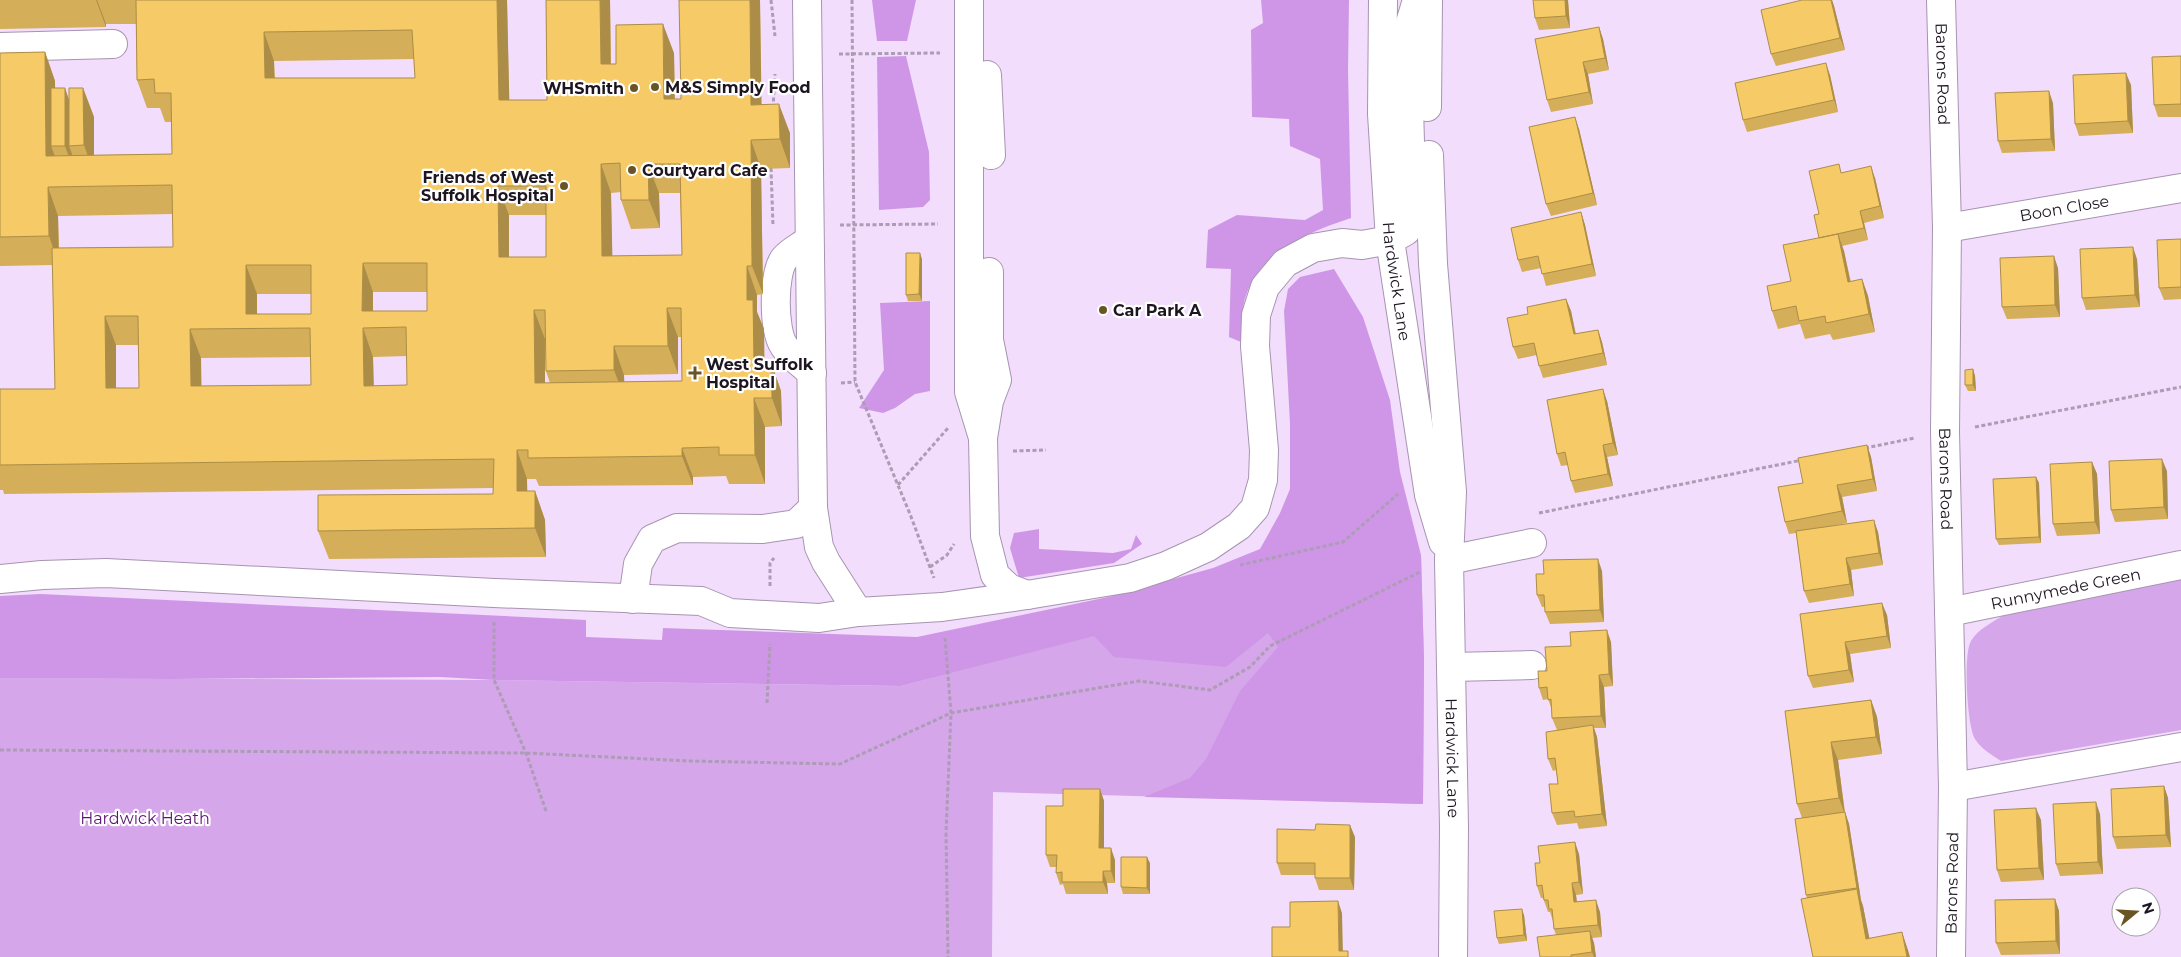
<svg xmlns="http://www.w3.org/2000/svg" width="2181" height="957" font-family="Montserrat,sans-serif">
<rect width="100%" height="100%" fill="#f2ddfc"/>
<path fill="#d5a6ea" d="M 1421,555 L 1424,661 L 1423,804 L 993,792 L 992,957 L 0,957 L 0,678 L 494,680 L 901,686 L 1079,639 Z
M 2181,579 L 2181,730 L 2001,761 C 1992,755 1981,749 1975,739 C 1967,726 1963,654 1971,641 C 1978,629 1993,622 2004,615 Z"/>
<path fill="#cf96e8" d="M 872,0 L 916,0 L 907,41 L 877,41 Z
M 1261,0 L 1349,0 L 1348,70 L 1351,218 C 1306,233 1253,254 1243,307 C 1241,318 1242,330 1241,342 L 1229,337 L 1231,269 L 1206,268 L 1208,230 L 1237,215 L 1305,220 L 1323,210 L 1320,159 L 1290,146 L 1289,119 L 1252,117 L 1251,30 L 1263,23 Z
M 906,56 L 929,152 L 930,200 L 923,207 L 879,210 L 877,57 Z
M 1334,269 L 1363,317 L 1390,400 L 1400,472 L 1421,555 L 1424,661 L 1423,804 L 1144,797 L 1190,778 L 1206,759 L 1240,691 L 1278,647 L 1268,633 L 1226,667 L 1114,657 L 1094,636 L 901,686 L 494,680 L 440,677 L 170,679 L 0,678 L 0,596 L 41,594 L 586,620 L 586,637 L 662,640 L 663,628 L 917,637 L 1108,597 L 1213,568 L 1260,549 L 1280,513 L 1290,489 L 1290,424 L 1284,311 L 1288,289 L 1300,277 Z
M 930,301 L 930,391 L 915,394 L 895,408 L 883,413 L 859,408 L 884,370 L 880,303 Z
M 1039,529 L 1039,549 L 1113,553 L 1131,549 L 1136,535 L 1142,544 L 1114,563 L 1019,578 L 1010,548 L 1014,533 Z"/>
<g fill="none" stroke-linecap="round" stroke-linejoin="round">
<defs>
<g id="minor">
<path d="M 807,0 L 813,508 L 819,547 L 826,562 L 858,612"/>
<path d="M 969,0 L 969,392 L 983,438"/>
<path id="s1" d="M 1383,0 L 1382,114 L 1390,240 L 1429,495 L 1443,542"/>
<path id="s2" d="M 1941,0 L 1947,228 L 1945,432 L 1953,787 L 1951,957"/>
<path d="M 0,47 L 113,44"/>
<path d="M 987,75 L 991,155"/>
<path d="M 1427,107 L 1428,0"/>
<path id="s3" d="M 1429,155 L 1433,264 L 1452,492 L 1449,560 L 1454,827 L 1453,957"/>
<path id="s4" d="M 1947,228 L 2181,188"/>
<path d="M 809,240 C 802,246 790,251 784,259 C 773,274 773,330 784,346 C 790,356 803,365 812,373"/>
<path d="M 989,272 L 989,340 L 997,380 L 989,401 L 983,438 L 985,536 L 995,575 L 1009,588 L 1027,595"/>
<path d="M 1449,560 L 1532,543"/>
<path d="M 0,579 L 42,575 L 106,573 L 494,593 L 701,601 L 730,613 L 819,618 L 858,612 L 942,607 L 1027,595 L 1130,578 L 1166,566 L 1208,547 L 1239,526 L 1255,508 L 1263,480 L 1264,450 L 1255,346 L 1256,315 L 1265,287 L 1285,263 L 1313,248 L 1342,243 L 1362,245 L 1390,240 L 1406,231 L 1412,216 L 1407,33 L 1417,0"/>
<path d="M 633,599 L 638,564 L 652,539 L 677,528 L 763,529 L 796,524 L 813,508"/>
<path id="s5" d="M 1949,612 L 2181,565"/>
<path d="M 1452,667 L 1532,665"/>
<path d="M 1953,787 L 2181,747"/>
</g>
</defs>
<use href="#minor" stroke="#a794b0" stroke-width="30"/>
<path stroke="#ac9cb4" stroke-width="3" stroke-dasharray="4 2.5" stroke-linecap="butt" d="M 771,0 L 775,36
M 852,0 L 855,382 L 910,514 L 934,578
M 839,54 L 940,53
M 773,108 L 775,74
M 771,168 L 773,226
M 840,225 L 938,224
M 841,383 L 855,382
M 1975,427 L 2181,387
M 1865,448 L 1915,438
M 1013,451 L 1046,450
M 898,485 L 948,428
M 1539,513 L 1802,460
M 1240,565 L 1343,542 L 1398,494
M 930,567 L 947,555 L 954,544
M 770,586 L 770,563 L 774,558
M 494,622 L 494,680 L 526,753 L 546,811
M 945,638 L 951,713 L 946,833 L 948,957
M 767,703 L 770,644
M 0,750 L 526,753 L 689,761 L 840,764 L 951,713 L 1139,681 L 1210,690 L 1250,667 L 1270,646 L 1420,572"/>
<use href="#minor" stroke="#fff" stroke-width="28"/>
</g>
<path fill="#d4ae58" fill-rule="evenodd" d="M 0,0 L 507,0 L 509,100 L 547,100 L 546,0 L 610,0 L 611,64 L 616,64 L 674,53 L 675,99 L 681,99 L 760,0 L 761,104 L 790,133 L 790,168 L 761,169 L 763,294 L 757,295 L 757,312 L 764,329 L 764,362 L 771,362 L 781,391 L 782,426 L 765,427 L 765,484 L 729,484 L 726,476 L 693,477 L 693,485 L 539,486 L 536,479 L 527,479 L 527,491 L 535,491 L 545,520 L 546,557 L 329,559 L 318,531 L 493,494 L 493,488 L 4,494 L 3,490 L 0,490 L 0,411 L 55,389 L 53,265 L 0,266 L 0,53 L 45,52 L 55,81 L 55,88 L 69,100 L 83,88 L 94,117 L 94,155 L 172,154 L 171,122 L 165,122 L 160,108 L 147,108 L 137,80 L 136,24 L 106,24 L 106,27 L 0,29 ZM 414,59 L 415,78 L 275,78 L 274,61 ZM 621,192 L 621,200 L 631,229 L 660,228 L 659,193 L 680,193 L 682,255 L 612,256 L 611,193 ZM 173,214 L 173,247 L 59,248 L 58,216 ZM 509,215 L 546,215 L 546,257 L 509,257 ZM 373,292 L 427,292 L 427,311 L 373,311 ZM 257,294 L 311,294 L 311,314 L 257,314 ZM 678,337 L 681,337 L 682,381 L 624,382 L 624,375 L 678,374 ZM 545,339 L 546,371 L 550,383 L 545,383 ZM 116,345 L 139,345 L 139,388 L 116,388 ZM 407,356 L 407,385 L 374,386 L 373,357 ZM 311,357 L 311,385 L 201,386 L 201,358 Z
M 1568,0 L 1570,28 L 1539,30 L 1535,18 Z
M 1802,0 L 1832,0 L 1834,6 L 1845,50 L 1776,66 L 1771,54 Z
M 1599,27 L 1603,39 L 1609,70 L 1588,74 L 1593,104 L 1551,112 L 1547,100 Z
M 2181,56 L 2181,117 L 2158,117 L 2154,105 Z
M 1830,75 L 1838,112 L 1747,132 L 1743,120 Z
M 2131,85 L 2133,133 L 2079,136 L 2075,124 Z
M 2053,103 L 2055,151 L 2002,153 L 1998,141 Z
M 1579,129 L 1597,205 L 1551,216 L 1546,204 Z
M 1842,173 L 1875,178 L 1884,218 L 1864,223 L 1868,240 L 1842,246 L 1844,251 L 1851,282 L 1862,279 L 1868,296 L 1875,332 L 1833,340 L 1830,334 L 1805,339 L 1800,324 L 1778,329 L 1772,311 L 1819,238 L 1819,214 Z
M 1581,212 L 1585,225 L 1596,276 L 1546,286 L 1541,268 L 1522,272 L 1518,260 Z
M 2181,239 L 2181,299 L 2164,300 L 2159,288 Z
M 922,259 L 922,301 L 908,301 L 906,295 Z
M 2137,259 L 2140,307 L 2086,310 L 2082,298 Z
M 2058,268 L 2060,317 L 2007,319 L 2002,307 Z
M 1566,299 L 1571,311 L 1576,334 L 1598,330 L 1602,342 L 1607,365 L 1543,378 L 1539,366 L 1537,355 L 1518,359 L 1513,347 L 1528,314 Z
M 1973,369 L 1975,376 L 1976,391 L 1968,391 L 1965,385 Z
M 1607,401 L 1618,455 L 1607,457 L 1613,486 L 1575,493 L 1571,481 L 1568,465 L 1561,466 L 1557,454 Z
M 1867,445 L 1871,457 L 1877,491 L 1842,497 L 1847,523 L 1831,526 L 1878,532 L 1883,565 L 1851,570 L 1854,596 L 1809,603 L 1804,591 L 1796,533 L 1789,534 L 1785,522 L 1803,483 Z
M 2092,462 L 2097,474 L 2100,534 L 2057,536 L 2053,524 Z
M 2167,471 L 2168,519 L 2115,522 L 2111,510 Z
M 2036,477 L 2039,483 L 2041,543 L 1999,545 L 1996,539 Z
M 1602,571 L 1604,622 L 1550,624 L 1545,612 L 1545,607 L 1542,607 L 1537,595 L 1544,574 Z
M 1800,614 L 1887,615 L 1891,648 L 1850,654 L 1854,682 L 1813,688 L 1808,676 Z
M 1611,642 L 1613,686 L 1604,687 L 1606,728 L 1594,728 L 1597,737 L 1607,826 L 1579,829 L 1577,823 L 1557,825 L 1552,813 L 1558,784 L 1556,770 L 1553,771 L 1548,759 L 1557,730 L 1552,718 L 1552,710 L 1548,699 L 1543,700 L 1539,688 L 1547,671 L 1571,646 Z
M 1871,700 L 1877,717 L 1882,754 L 1838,760 L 1845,812 L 1849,824 L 1861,900 L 1863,906 L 1869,939 L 1908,950 L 1813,957 L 1807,898 L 1806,895 L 1802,818 L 1797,804 L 1785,711 Z
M 2164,786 L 2168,798 L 2171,847 L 2117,849 L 2113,837 Z
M 1100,789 L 1104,801 L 1104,848 L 1115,860 L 1115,883 L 1107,883 L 1108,894 L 1066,894 L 1063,884 L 1060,885 L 1056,873 L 1056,867 L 1050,867 L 1046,855 L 1063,806 Z
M 2100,814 L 2103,874 L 2060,876 L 2056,864 Z
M 2041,820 L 2044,880 L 2001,882 L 1997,870 Z
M 1355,837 L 1354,890 L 1319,890 L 1315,878 L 1315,875 L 1281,875 L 1277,863 Z
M 1579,854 L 1583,894 L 1576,895 L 1577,902 L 1600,912 L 1602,937 L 1592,938 L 1594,943 L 1596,957 L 1540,957 L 1556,935 L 1554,929 L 1553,921 L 1550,912 L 1548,912 L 1543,898 L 1541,898 L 1537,886 L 1540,863 Z
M 1150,863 L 1150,894 L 1123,894 L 1121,887 Z
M 2055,899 L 2059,911 L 2060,954 L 2001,955 L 1996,943 Z
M 1524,915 L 1527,941 L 1499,944 L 1497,938 Z"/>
<path fill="#ac8d47" d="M 96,0 L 97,0 L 106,24 L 106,27 Z
M 497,0 L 507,0 L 510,129 L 499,100 Z
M 600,0 L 610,0 L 611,93 L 601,64 Z
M 750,0 L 760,0 L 762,133 L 751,105 Z
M 1565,0 L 1568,0 L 1570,28 L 1566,16 Z
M 1831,0 L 1832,0 L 1834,6 L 1845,50 L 1840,38 Z
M 663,24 L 674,53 L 675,128 L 664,99 Z
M 1599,27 L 1603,39 L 1609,70 L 1605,58 Z
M 264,32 L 274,61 L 275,107 L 265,78 Z
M 45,52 L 55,81 L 56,146 L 51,146 L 56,159 L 46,156 Z
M 1583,62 L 1588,74 L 1593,104 L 1589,92 Z
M 1826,63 L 1830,75 L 1838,112 L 1834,100 Z
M 2126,73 L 2131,85 L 2133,133 L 2128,121 Z
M 65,88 L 75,117 L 69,146 L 75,162 L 75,174 L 65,146 Z
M 83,88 L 94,117 L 94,174 L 84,145 Z
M 2049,91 L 2053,103 L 2055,151 L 2051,139 Z
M 779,104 L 790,133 L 790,168 L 780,139 Z
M 1575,117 L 1579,129 L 1597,205 L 1593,193 Z
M 751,140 L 761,169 L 763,294 L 752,266 Z
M 601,164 L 611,193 L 613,285 L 602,256 Z
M 648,164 L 659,193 L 660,228 L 649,200 Z
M 1871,166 L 1875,178 L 1884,218 L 1880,206 Z
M 498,186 L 509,215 L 509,286 L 499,257 Z
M 48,187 L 58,216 L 59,265 L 49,236 Z
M 1860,211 L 1864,223 L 1868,240 L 1864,228 Z
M 1581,212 L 1585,225 L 1596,276 L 1592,264 Z
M 1838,234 L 1844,251 L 1854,300 L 1848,282 Z
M 2133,247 L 2137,259 L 2140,307 L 2135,295 Z
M 920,253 L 922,259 L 922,301 L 919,294 Z
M 2054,256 L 2058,268 L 2060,317 L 2055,305 Z
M 363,263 L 373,292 L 373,328 L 362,311 Z
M 246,265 L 257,294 L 257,329 L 246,314 Z
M 747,266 L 757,295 L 757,312 L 764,329 L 765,392 L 754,363 L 747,300 Z
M 1862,279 L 1868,296 L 1875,332 L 1869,314 Z
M 1566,299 L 1571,311 L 1578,347 L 1574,334 Z
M 667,308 L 678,337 L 678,374 L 668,346 Z
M 534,310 L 545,339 L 545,412 L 535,383 Z
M 105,316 L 116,345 L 116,417 L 106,388 Z
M 363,328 L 373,357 L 374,415 L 364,386 Z
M 190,329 L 201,358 L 202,415 L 191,386 Z
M 1598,330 L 1602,342 L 1607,365 L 1603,353 Z
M 614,346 L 624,375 L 625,399 L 614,370 Z
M 771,362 L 781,391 L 782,426 L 772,398 Z
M 1973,369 L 1975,376 L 1976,391 L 1973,385 Z
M 1603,389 L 1607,401 L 1618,455 L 1613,443 Z
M 754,398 L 765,427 L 765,484 L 755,455 Z
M 1603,445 L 1607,457 L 1613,486 L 1608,474 Z
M 1867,445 L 1871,457 L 1877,491 L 1873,479 Z
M 682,448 L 693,477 L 693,485 L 682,456 Z
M 517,450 L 527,479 L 528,520 L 517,491 Z
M 2162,459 L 2167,471 L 2168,519 L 2164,507 Z
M 2092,462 L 2097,474 L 2100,534 L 2095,522 Z
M 2036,477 L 2039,483 L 2041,543 L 2039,537 Z
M 1837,485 L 1842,497 L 1847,523 L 1842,511 Z
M 535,491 L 545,520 L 546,557 L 535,528 Z
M 1874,520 L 1878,532 L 1883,565 L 1879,553 Z
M 1846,558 L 1851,570 L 1854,596 L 1850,584 Z
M 1598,559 L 1602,571 L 1604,622 L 1600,610 Z
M 1882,603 L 1887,615 L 1891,648 L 1887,636 Z
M 1607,630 L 1611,642 L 1613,686 L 1609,674 Z
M 1845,642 L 1850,654 L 1854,682 L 1849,670 Z
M 1599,675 L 1604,687 L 1606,728 L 1601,716 Z
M 1871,700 L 1877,717 L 1882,754 L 1876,737 Z
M 1593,725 L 1597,737 L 1607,826 L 1602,814 Z
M 1831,742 L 1838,760 L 1845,815 L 1839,798 Z
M 2164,786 L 2168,798 L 2171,847 L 2166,835 Z
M 1100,789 L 1104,801 L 1104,860 L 1099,848 Z
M 2096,802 L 2100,814 L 2103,874 L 2098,862 Z
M 2036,808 L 2041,820 L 2044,880 L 2039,868 Z
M 1845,812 L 1849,824 L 1861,900 L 1857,888 Z
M 1350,825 L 1355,837 L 1354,890 L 1350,878 Z
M 1575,842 L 1579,854 L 1583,894 L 1579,882 Z
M 1111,848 L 1115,860 L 1115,883 L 1111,871 Z
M 1147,857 L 1150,863 L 1150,894 L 1147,888 Z
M 1103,871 L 1107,883 L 1108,894 L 1103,882 Z
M 1572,883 L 1576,895 L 1578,914 L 1574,902 Z
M 1857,889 L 1863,906 L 1873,956 L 1866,939 Z
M 2055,899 L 2059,911 L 2060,954 L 2056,941 Z
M 1596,900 L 1600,912 L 1602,937 L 1598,925 Z
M 1338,901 L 1342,913 L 1343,957 L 1339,951 Z
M 1522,909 L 1524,915 L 1527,941 L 1524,935 Z
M 1590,931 L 1594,943 L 1596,957 L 1594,957 L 1592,952 Z
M 1902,932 L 1908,950 L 1910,957 L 1907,957 Z"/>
<path fill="#f6ca66" stroke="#ac8d47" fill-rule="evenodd" d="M 136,0 L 497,0 L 499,100 L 547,100 L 546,0 L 600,0 L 601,64 L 616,64 L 616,25 L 663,24 L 664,99 L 681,99 L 679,0 L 750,0 L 751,105 L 779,104 L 780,139 L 751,140 L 752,266 L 747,266 L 747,300 L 753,300 L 754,363 L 771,362 L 772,398 L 754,398 L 755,455 L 719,455 L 719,447 L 682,448 L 682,456 L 528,458 L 528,450 L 517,450 L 517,491 L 535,491 L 535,528 L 318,531 L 318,495 L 493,494 L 494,459 L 0,465 L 0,389 L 55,389 L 52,248 L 173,247 L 172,185 L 48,187 L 49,236 L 0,237 L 0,53 L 45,52 L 46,156 L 172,154 L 171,93 L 155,93 L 154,79 L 137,80 ZM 412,30 L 415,78 L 265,78 L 264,32 ZM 620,163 L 621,200 L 649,200 L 648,164 L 680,164 L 682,255 L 602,256 L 601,164 ZM 498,186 L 546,186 L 546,257 L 499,257 ZM 363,263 L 427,263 L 427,311 L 362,311 ZM 246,265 L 311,265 L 311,314 L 246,314 ZM 667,308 L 681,308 L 682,381 L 535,383 L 534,310 L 545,310 L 546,371 L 614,370 L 614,346 L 668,346 ZM 105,316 L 138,316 L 139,388 L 106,388 ZM 406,327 L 407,385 L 364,386 L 363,328 ZM 310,328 L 311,385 L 191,386 L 190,329 Z
M 1533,0 L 1565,0 L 1566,16 L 1535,18 Z
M 1802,0 L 1831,0 L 1840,38 L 1771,54 L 1761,10 Z
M 1599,27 L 1605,58 L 1583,62 L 1589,92 L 1547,100 L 1535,39 Z
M 2181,56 L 2181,104 L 2154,105 L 2152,57 Z
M 1826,63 L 1834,100 L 1743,120 L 1735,83 Z
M 2126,73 L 2128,121 L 2075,124 L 2073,75 Z
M 51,88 L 65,88 L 65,146 L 51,146 Z
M 69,88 L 83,88 L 84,145 L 69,146 Z
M 2049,91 L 2051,139 L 1998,141 L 1995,93 Z
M 1575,117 L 1593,193 L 1546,204 L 1529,127 Z
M 1839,164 L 1841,173 L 1871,166 L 1880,206 L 1860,211 L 1864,228 L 1819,238 L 1814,215 L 1819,214 L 1809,171 Z
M 1581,212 L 1592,264 L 1542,274 L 1538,256 L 1518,260 L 1511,228 Z
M 1838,234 L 1848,282 L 1862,279 L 1869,314 L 1826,323 L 1825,316 L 1799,321 L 1796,306 L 1772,311 L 1767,286 L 1791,281 L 1783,245 Z
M 2181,239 L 2181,287 L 2159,288 L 2157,240 Z
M 2133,247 L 2135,295 L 2082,298 L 2080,249 Z
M 906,253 L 920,253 L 919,294 L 906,295 Z
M 2054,256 L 2055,305 L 2002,307 L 2000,258 Z
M 1566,299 L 1574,334 L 1598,330 L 1603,353 L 1539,366 L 1534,343 L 1513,347 L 1507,318 L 1528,314 L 1527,307 Z
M 1973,369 L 1973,385 L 1965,385 L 1965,370 Z
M 1603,389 L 1613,443 L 1603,445 L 1608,474 L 1571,481 L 1565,452 L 1557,454 L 1547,400 Z
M 1867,445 L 1873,479 L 1837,485 L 1842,511 L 1785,522 L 1778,487 L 1803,483 L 1798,458 Z
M 2162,459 L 2164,507 L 2111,510 L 2109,461 Z
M 2092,462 L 2095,522 L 2053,524 L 2050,464 Z
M 2036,477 L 2039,537 L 1996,539 L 1993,479 Z
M 1874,520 L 1879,553 L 1846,558 L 1850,584 L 1804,591 L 1796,531 Z
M 1598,559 L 1600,610 L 1545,612 L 1544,595 L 1537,595 L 1536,574 L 1544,574 L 1543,560 Z
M 1882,603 L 1887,636 L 1845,642 L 1849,670 L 1808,676 L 1800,614 Z
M 1607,630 L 1609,674 L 1599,675 L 1601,716 L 1552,718 L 1551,699 L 1548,700 L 1547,687 L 1539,688 L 1538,671 L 1547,671 L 1545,647 L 1571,646 L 1570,632 Z
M 1871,700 L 1876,737 L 1831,742 L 1839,798 L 1797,804 L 1785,711 Z
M 1593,725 L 1602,814 L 1575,817 L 1574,811 L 1552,813 L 1549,784 L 1558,784 L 1555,758 L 1548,759 L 1546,732 Z
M 2164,786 L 2166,835 L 2113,837 L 2111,789 Z
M 1063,789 L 1100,789 L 1099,848 L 1111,848 L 1111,871 L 1103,871 L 1103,882 L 1062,882 L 1062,872 L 1056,873 L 1057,855 L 1046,855 L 1046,806 L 1063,806 Z
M 2096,802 L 2098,862 L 2056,864 L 2053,804 Z
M 2036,808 L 2039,868 L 1997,870 L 1994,810 Z
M 1845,812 L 1857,888 L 1806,895 L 1795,819 Z
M 1316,824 L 1350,825 L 1350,878 L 1315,878 L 1315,863 L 1277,863 L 1277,829 L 1315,830 Z
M 1575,842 L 1579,882 L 1572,883 L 1574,902 L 1596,900 L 1598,925 L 1554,929 L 1552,909 L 1549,909 L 1548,900 L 1544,900 L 1542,885 L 1537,886 L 1535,863 L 1540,863 L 1538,846 Z
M 1121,857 L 1147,857 L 1147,888 L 1121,887 Z
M 1857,889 L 1866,939 L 1902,932 L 1907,957 L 1813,957 L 1801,899 Z
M 2055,899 L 2056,941 L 1996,943 L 1995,900 Z
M 1338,901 L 1339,951 L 1348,951 L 1348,957 L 1272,957 L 1272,927 L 1290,927 L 1290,902 Z
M 1522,909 L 1524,935 L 1497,938 L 1494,911 Z
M 1590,931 L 1592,952 L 1571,955 L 1571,957 L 1540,957 L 1537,937 Z"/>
<g fill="#695423" stroke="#fff" stroke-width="2">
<circle cx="655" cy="87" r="5"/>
<circle cx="634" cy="88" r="5"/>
<circle cx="632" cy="170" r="5"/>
<circle cx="564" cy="186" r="5"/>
<circle cx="1103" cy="310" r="5"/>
<path d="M692.5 365.5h5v5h5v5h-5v5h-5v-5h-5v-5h5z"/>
</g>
<g text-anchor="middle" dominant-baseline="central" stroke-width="4.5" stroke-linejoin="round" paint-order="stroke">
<g font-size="16" fill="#1d1620" stroke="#fff">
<text stroke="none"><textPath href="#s2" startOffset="74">Barons Road</textPath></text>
<text stroke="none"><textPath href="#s4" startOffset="119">Boon Close</textPath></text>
<text stroke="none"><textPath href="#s1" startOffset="282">Hardwick Lane</textPath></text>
<text stroke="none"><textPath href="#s2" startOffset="479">Barons Road</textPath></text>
<text stroke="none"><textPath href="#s5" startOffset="119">Runnymede Green</textPath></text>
<text stroke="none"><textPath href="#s3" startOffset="604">Hardwick Lane</textPath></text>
<text transform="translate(1952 883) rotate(-89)">Barons Road</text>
</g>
<g font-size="16" font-weight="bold" fill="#1d1620" stroke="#fff" text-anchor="start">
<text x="665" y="87">M&amp;S Simply Food</text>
<text x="624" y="88" text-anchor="end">WHSmith</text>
<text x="642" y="170">Courtyard Cafe</text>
<text x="554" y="177" text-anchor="end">Friends of West<tspan x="554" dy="18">Suffolk Hospital</tspan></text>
<text x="1113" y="310">Car Park A</text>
<text x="706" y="364">West Suffolk<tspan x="706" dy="18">Hospital</tspan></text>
</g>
<g font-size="16" fill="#5d1476" stroke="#fff">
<text x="145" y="818">Hardwick Heath</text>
</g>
</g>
<g transform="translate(2136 912) rotate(72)"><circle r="24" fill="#ffffff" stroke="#a5a2a6"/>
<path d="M0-4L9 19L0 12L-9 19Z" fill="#695423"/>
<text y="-8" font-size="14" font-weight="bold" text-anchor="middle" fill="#1d1620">N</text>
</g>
</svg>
